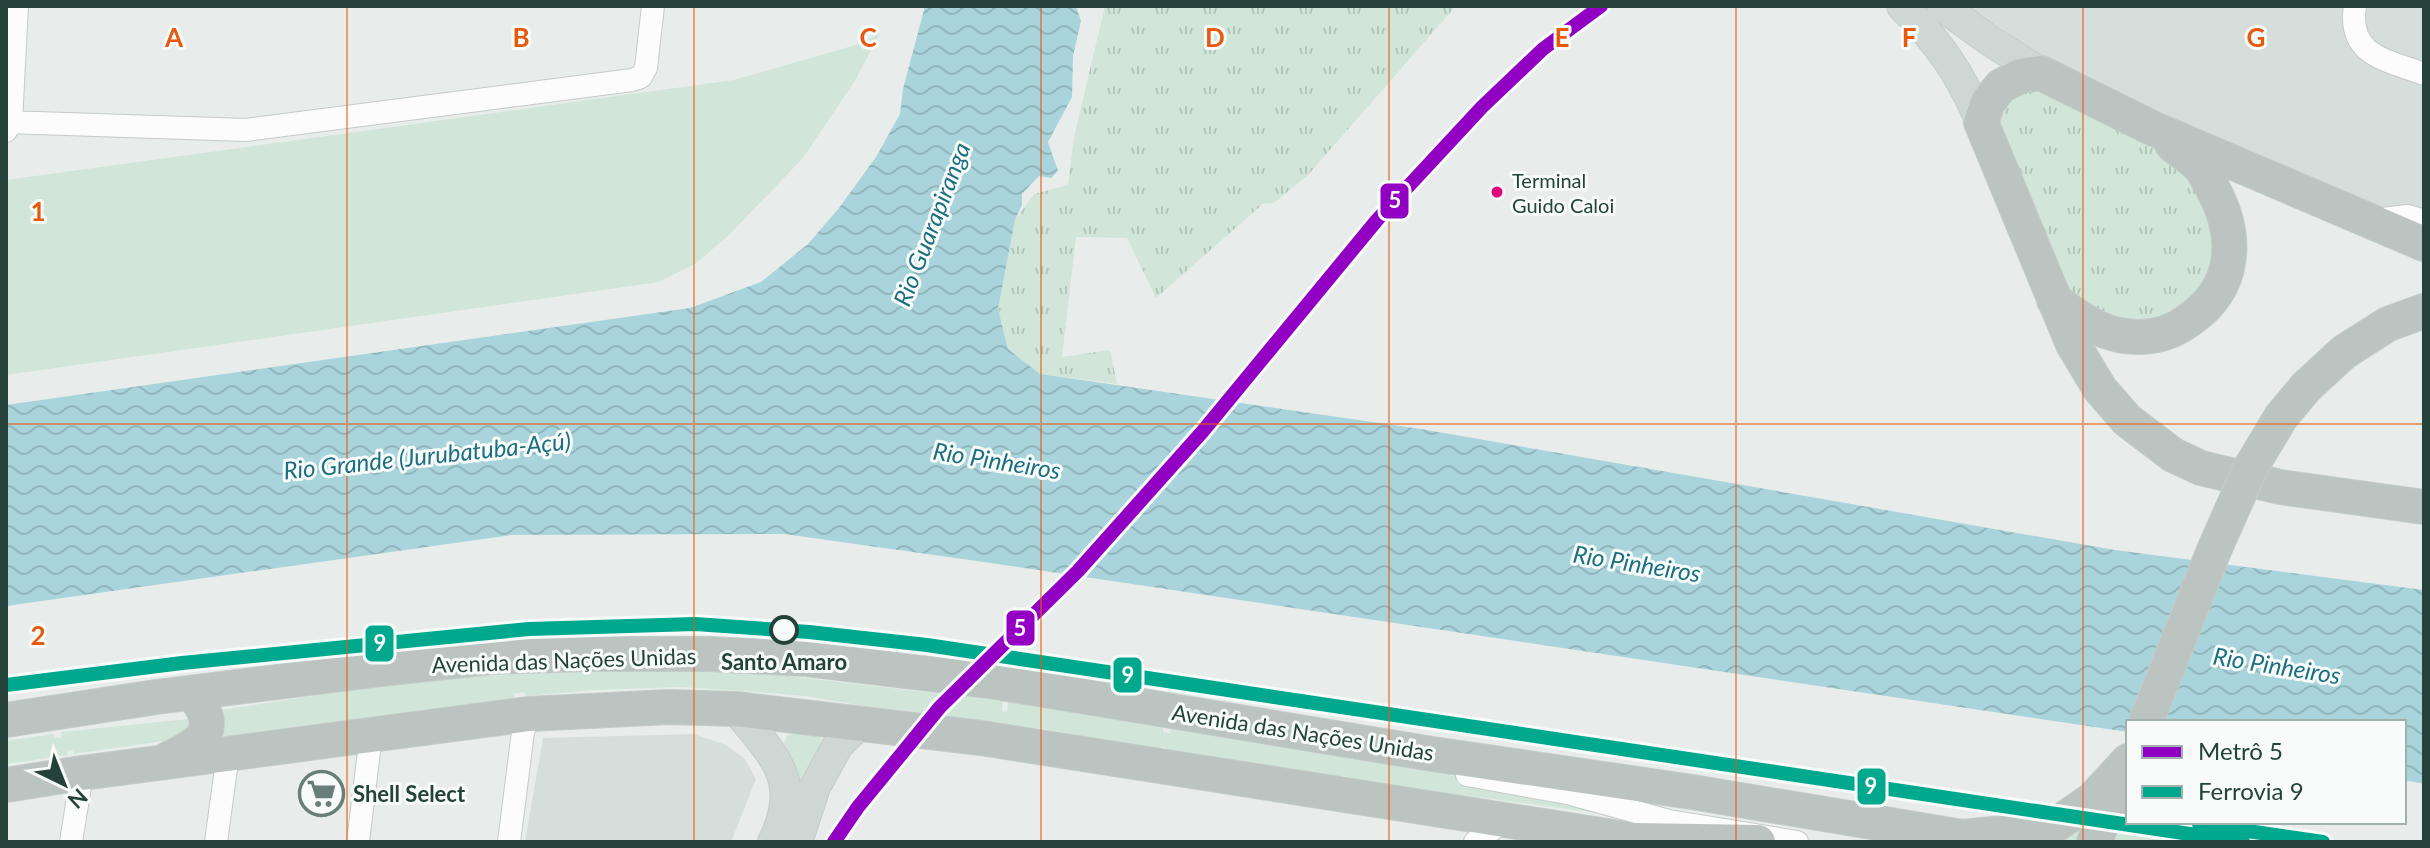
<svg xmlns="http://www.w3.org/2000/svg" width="2430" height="848" font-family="Lato,sans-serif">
<defs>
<pattern id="park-tufts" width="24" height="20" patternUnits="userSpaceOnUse" patternTransform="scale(2)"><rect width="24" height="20" fill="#d1e6d8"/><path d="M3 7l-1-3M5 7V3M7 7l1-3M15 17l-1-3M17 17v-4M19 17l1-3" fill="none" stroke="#b3c6ba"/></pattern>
<pattern id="water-waves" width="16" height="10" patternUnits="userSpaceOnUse" patternTransform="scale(2)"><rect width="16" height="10" fill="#a9d4db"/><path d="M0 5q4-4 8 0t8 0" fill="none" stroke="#91b7bd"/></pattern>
</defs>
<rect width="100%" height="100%" fill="#e8edeb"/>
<path fill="#d6dedb" d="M 1967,6 L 2424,6 L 2424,232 L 2059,66 Z
M 694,734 L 726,745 L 745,759 L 756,779 L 731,842 L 525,842 L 543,738 Z"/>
<path fill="#d1e6d8" d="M 880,33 L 856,79 L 803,158 L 729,235 L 695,264 L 659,282 L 6,375 L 6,180 L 734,80 L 859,44 Z
M 596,671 L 709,671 L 779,675 L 1003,701 L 1002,712 L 1007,711 L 1008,701 L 1163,726 L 1163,732 L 1170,733 L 1171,728 L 1496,783 L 1599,813 L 1346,780 L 1346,776 L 1339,776 L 1338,778 L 1167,752 L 1167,748 L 1161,747 L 1159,751 L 1040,728 L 1012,731 L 805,696 L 771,693 L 680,687 L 596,690 L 526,696 L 524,692 L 514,694 L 514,698 L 253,733 L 219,740 L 221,710 L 371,687 L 458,677 Z
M 188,719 L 191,720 L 185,738 L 73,754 L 73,750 L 67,751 L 68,755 L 6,764 L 6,741 L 53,734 L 54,738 L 61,738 L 62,732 Z
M 801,733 L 813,733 L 824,741 L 800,803 L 784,742 L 788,735 Z
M 2089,824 L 2137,836 L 2177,842 L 2046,842 L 2065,836 Z"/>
<path fill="url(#park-tufts)" d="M 1105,6 L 1456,6 L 1308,175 L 1274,203 L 1263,204 L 1156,298 L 1127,238 L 1076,237 L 1062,357 L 1110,350 L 1117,384 L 1040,374 L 1008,349 L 998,309 L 1015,220 L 1034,194 L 1068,185 L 1074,137 Z
M 2028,81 L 2168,154 L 2191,175 L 2217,226 L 2209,275 L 2194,295 L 2174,312 L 2151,320 L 2129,321 L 2106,316 L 2086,305 L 2066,287 L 2049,259 L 1996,114 Z"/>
<path fill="url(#water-waves)" d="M 925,6 L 1076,6 L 1081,21 L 1073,56 L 1072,97 L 1048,142 L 1058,171 L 1051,178 L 1039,176 L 1022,194 L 1022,205 L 1015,220 L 998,309 L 1008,349 L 1040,374 L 1421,429 L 2115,550 L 2424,590 L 2424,784 L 2404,780 L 2404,722 L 2128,722 L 2128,732 L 977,561 L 784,534 L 511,535 L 6,606 L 6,405 L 690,308 L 761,282 L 808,244 L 839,208 L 876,157 L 900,114 L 903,89 Z"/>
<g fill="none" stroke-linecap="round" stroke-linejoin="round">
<defs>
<path id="minor" d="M 2355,6 C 2347,56 2387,60 2424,74
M 6,122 L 246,130 L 632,80 L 641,77 L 646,68 L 653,6
M 6,131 L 11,122 L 17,6
M 2374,220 L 2408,216 L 2424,221
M 1467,775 L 1567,793 L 1669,821 L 1797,842
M 71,842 L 82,773
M 216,842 L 228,754
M 358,842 L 371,735
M 509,842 L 523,732 L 529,714
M 1475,842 L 1504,821"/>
<path id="major" d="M 1902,6 C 1939,42 1961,75 1981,122
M 1942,6 L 1989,40 L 2041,73
M 736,709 C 773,756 804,779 773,842
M 797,842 L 815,787 L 838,745 L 861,723"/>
<path id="highway" d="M 2424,244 L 2152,128 L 2041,73 L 2020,76 L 2001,86 L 1988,102 L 1981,122 L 2073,344 L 2100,389 L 2127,420 L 2173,455 L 2201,468 L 2280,487 L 2424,507
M 2054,300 C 2074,314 2094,330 2119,335 C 2145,340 2168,336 2189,320 C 2236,288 2239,237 2213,189 C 2209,183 2206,174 2201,168 C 2193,159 2181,152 2172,144
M 2344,352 L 2388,324 L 2424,311
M 6,720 L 156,697 L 382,669 L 491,657 L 590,654 L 709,654 L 805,659 L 996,682 L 1432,754 L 1692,792 L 1962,837 L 2014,832 L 2057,824 L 2093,799 L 2128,761
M 168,759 C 203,743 222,729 192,693
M 6,785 L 82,773 L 529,714 L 669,707 L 736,709 L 981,738 L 1645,842
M 1636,840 L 1758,842
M 2094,842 L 2123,778"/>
</defs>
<use href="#minor" stroke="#c5cac8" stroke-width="24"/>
<use href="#major" stroke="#c3ccc9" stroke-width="32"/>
<use href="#highway" stroke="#c3ccc9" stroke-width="36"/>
<use href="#minor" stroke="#fcfcfc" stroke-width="22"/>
<use href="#major" stroke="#cfd7d5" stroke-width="30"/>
<use href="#highway" stroke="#bcc4c2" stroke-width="34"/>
<defs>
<path id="highway-bridge" d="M 2146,722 L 2215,548 L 2251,467 L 2281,417 L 2306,387 L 2344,352"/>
</defs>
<use href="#highway-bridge" stroke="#c3ccc9" stroke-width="36" stroke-linecap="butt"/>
<use href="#highway-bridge" stroke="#bcc4c2" stroke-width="34"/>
<defs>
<path id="rail-1" d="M 6,685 L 182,663 L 529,629 L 695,624 L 809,632 L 927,645 L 2243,842
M 2199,824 L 2323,842"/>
</defs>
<use href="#rail-1" stroke="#f7fbf9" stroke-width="20"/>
<use href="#rail-1" stroke="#00a88e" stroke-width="14"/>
<defs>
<path id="metro-1" d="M 834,842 L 858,807 L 940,707 L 1078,571 L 1203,431 L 1377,220 L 1482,107 L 1543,49 L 1601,6"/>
</defs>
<use href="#metro-1" stroke="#f7fbf9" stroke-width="20"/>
<use href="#metro-1" stroke="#9200c3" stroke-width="14"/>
</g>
<path fill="none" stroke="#e8590c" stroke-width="2" stroke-opacity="0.55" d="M 347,6 L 347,842M 694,6 L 694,842M 1041,6 L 1041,842M 1389,6 L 1389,842M 1736,6 L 1736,842M 2083,6 L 2083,842M 6,424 L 2424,424"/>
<defs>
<symbol id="supermarket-ring" viewBox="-11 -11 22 22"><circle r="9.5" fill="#f7fbf9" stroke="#697e78" stroke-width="1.5"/><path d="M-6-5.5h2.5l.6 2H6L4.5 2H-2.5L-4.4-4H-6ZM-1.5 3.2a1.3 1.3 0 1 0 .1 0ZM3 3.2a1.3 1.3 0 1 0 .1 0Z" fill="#697e78"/></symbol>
</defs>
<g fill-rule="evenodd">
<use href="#supermarket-ring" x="296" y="768" width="51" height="51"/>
</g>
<circle fill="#e5007d" stroke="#f7fbf9" stroke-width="3" cx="1497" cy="192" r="7"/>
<circle fill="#f7fbf9" stroke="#24423a" stroke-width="4" cx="784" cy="630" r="13"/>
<g text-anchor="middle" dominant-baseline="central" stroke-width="6" stroke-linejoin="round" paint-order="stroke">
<g font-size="20" fill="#24423a" stroke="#f7fbf9" text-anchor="start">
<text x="1512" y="180">Terminal<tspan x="1512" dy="25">Guido Caloi</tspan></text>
</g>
<g font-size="22" fill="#24423a" stroke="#f7fbf9">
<text transform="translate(564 660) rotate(-2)">Avenida das Nações Unidas</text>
<text transform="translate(1303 732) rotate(9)">Avenida das Nações Unidas</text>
</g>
<g font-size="22" font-weight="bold" fill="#24423a" stroke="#f7fbf9">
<text x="784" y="661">Santo Amaro</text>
</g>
<g font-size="22" font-weight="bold" fill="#24423a" stroke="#f7fbf9" text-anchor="start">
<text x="353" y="793">Shell Select</text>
</g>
<g font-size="24" font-style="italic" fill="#1c6f80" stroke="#f7fbf9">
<text transform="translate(931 224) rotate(-69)">Rio Guarapiranga</text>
<text transform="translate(427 455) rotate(-6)">Rio Grande (Jurubatuba-Açú)</text>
<text transform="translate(997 460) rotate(9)">Rio Pinheiros</text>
<text transform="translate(1637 563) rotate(9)">Rio Pinheiros</text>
<text transform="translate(2277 665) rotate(9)">Rio Pinheiros</text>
</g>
</g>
<g font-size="26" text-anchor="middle" font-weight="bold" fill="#e8590c" stroke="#f7fbf9" stroke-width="6" stroke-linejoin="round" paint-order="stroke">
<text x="174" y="47">A</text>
<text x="521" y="47">B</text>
<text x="868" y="47">C</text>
<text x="1215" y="47">D</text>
<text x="1562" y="47">E</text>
<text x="1909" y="47">F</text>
<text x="2256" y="47">G</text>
<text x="38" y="221">1</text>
<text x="38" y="645">2</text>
</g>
<g stroke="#f7fbf9" stroke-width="3">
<rect x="1379" y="182" width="31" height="38" rx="8" fill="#9200c3"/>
<rect x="1005" y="609" width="31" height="38" rx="8" fill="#9200c3"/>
<rect x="364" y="624" width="31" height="39" rx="8" fill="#00a88e"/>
<rect x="1112" y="656" width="31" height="38" rx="8" fill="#00a88e"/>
<rect x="1856" y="767" width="31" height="39" rx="8" fill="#00a88e"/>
</g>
<g font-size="22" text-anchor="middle" font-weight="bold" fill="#fff">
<text x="1395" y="208">5</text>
<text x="1020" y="636">5</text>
<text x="380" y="651">9</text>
<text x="1128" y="683">9</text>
<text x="1871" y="794">9</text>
</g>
<rect width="2430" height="848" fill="none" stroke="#24423a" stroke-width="16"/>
<rect x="2126" y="720" width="280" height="104" fill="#f7fbf9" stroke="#a3b1ad" stroke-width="2"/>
<rect x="2142" y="746" width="40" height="12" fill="#9200c3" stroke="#a3b1ad" stroke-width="2"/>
<text x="2198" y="760" font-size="24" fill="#24423a">Metrô 5</text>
<rect x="2142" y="786" width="40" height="12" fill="#00a88e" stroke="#a3b1ad" stroke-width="2"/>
<text x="2198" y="800" font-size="24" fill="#24423a">Ferrovia 9</text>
<g transform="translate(64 784) rotate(137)" stroke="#f7fbf9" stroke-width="6" paint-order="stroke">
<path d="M0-6L14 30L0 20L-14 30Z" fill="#24423a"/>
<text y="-12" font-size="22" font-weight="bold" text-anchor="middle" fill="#24423a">N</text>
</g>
</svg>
